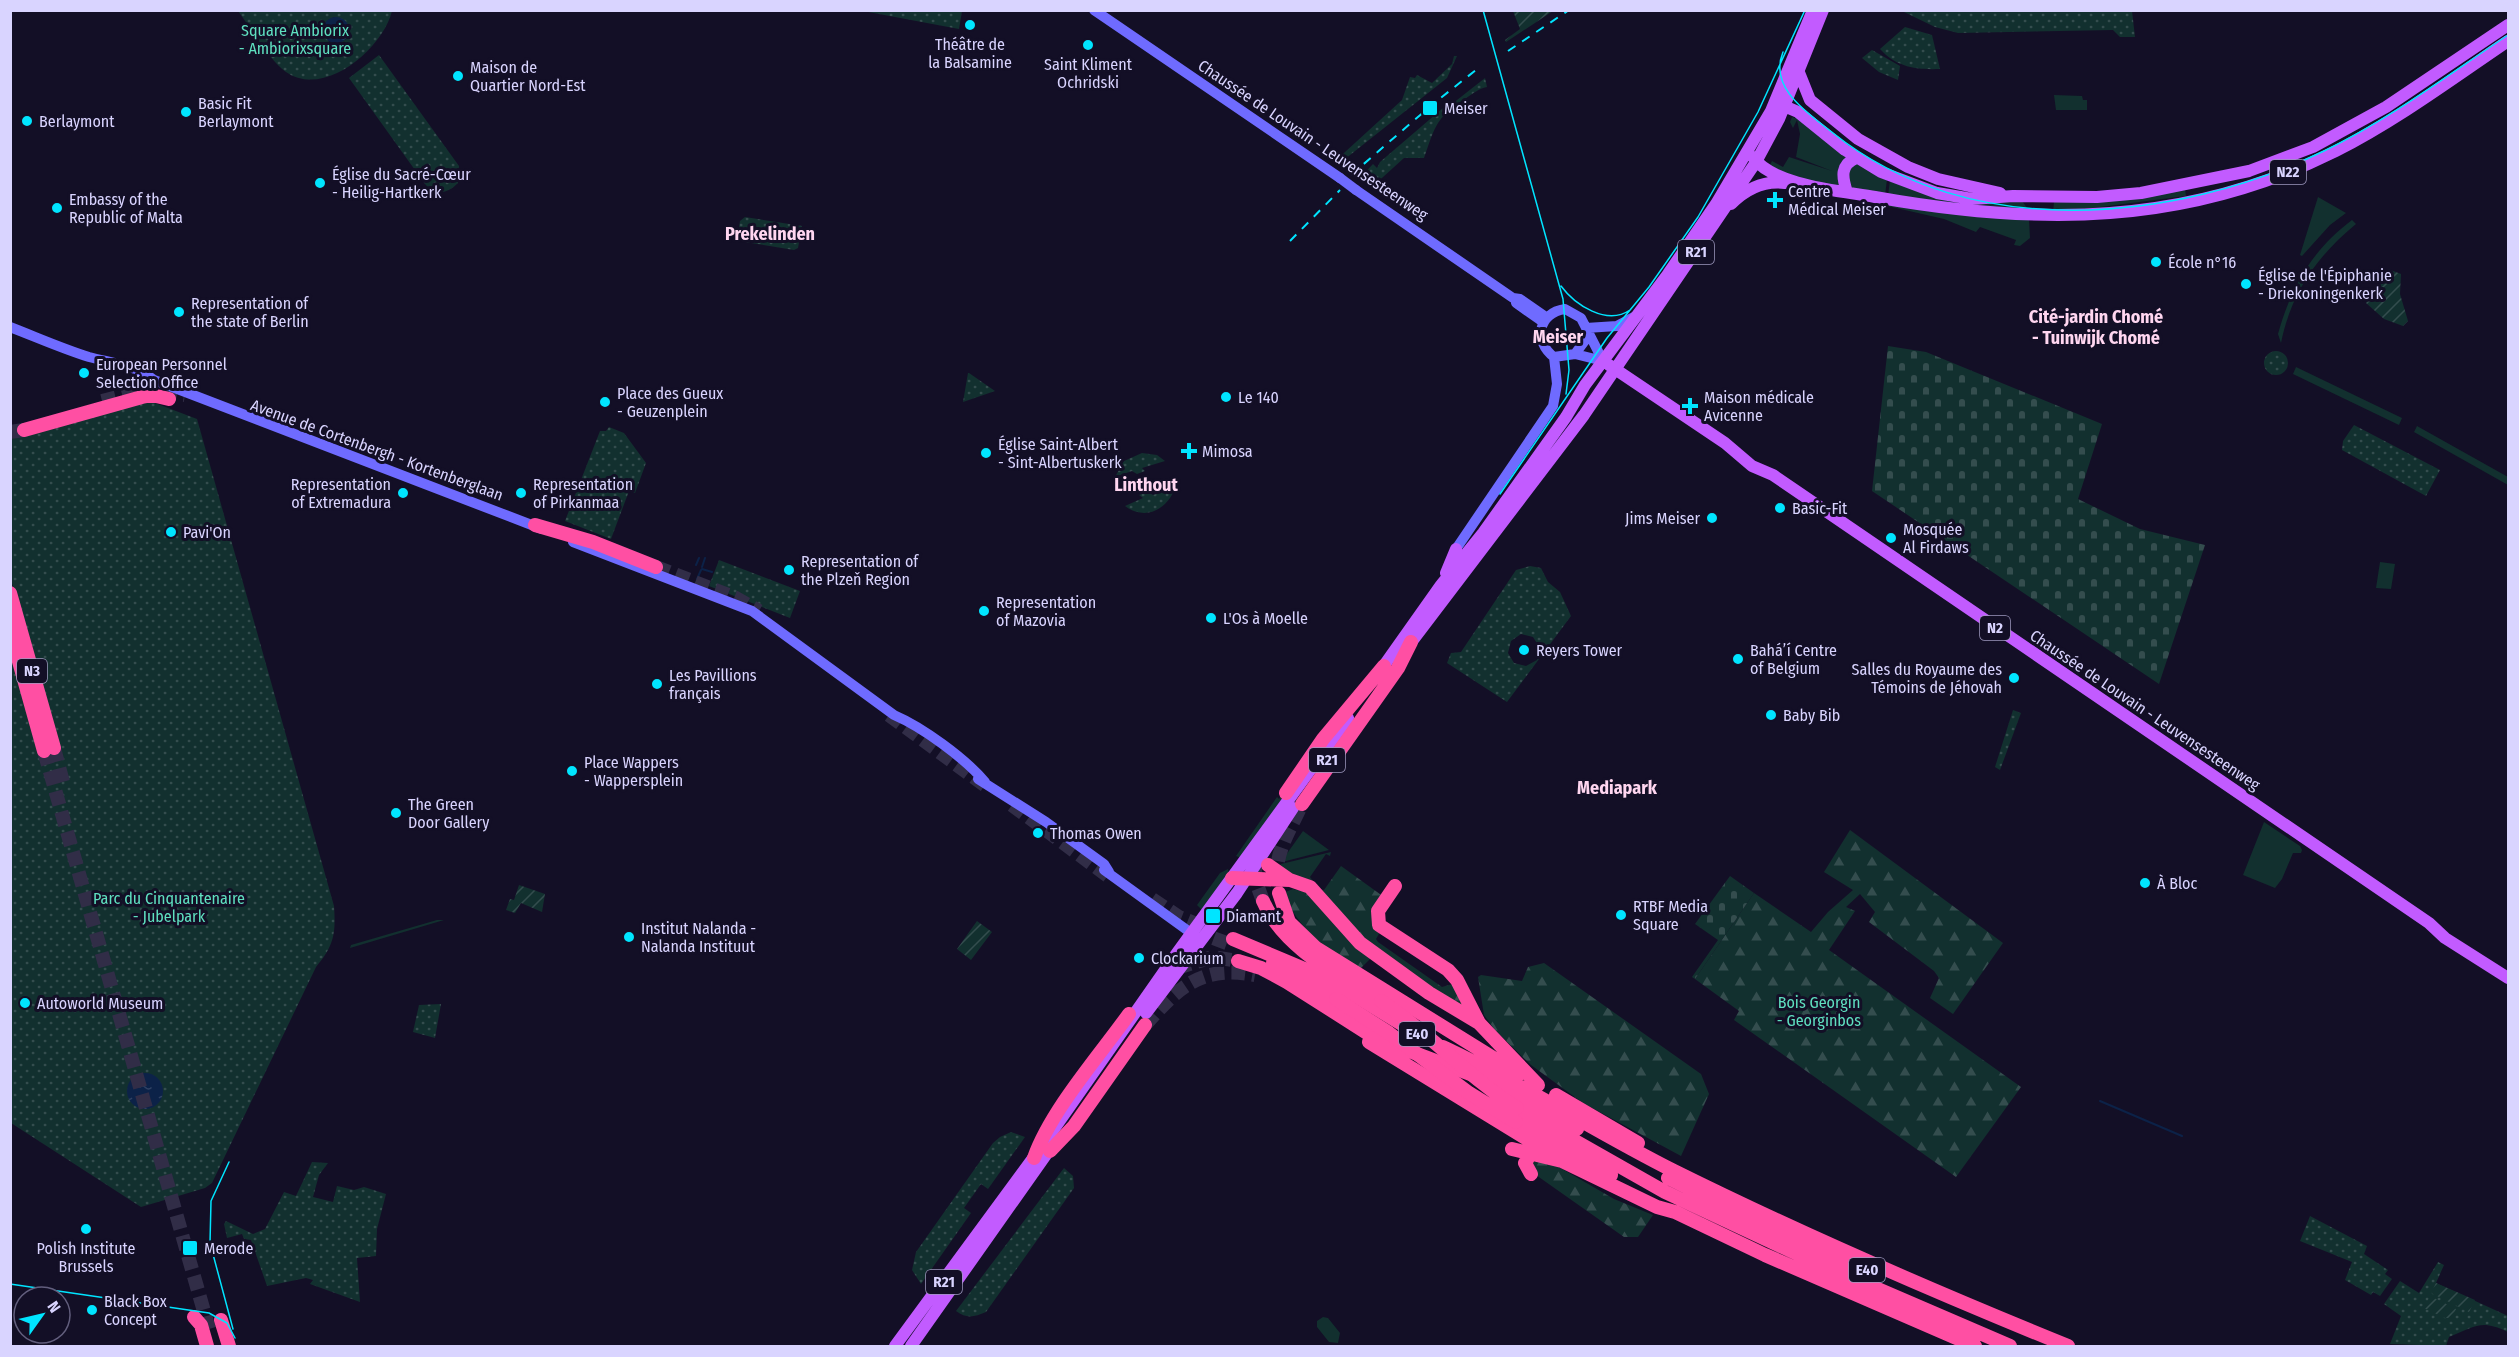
<svg xmlns="http://www.w3.org/2000/svg" width="2519" height="1357" font-family="'Fira Sans Condensed',sans-serif">
<defs>
<pattern id="forest-firs" width="22" height="20" patternUnits="userSpaceOnUse" patternTransform="scale(1.5)"><rect width="22" height="20" fill="#12302f"/><path d="M5 1l3.5 6h-7zM16 11l3.5 6h-7z" fill="#344d4e"/></pattern>
<pattern id="cemetery-stones" width="16" height="16" patternUnits="userSpaceOnUse" patternTransform="scale(1.5)"><rect width="16" height="16" fill="#12302f"/><path d="M2 7V4a2 2 0 0 1 4 0v3zM10 15v-3a2 2 0 0 1 4 0v3z" fill="#344d4e"/></pattern>
<pattern id="park-dots" width="8" height="8" patternUnits="userSpaceOnUse" patternTransform="scale(1.5)"><rect width="8" height="8" fill="#12302f"/><path d="M2 2h.1M6 6h.1" fill="none" stroke="#344d4e" stroke-width="1.8" stroke-linecap="round"/></pattern>
<pattern id="garden-furrows" width="10" height="10" patternUnits="userSpaceOnUse" patternTransform="scale(1.5)"><rect width="10" height="10" fill="#12302f"/><path d="M-1 1l2-2M0 10L10 0M9 11l2-2" fill="none" stroke="#344d4e"/></pattern>
<pattern id="water-ripples" width="26" height="14" patternUnits="userSpaceOnUse" patternTransform="scale(1.5)"><rect width="26" height="14" fill="#0c2248"/><path d="M2 4q2-2 4 0t4 0M15 11q2-2 4 0t4 0" fill="none" stroke="#2f4163"/></pattern>
</defs>
<rect width="100%" height="100%" fill="#130f26"/>
<path fill="#12302f" d="M 2054,95 L 2082,96 L 2083,100 L 2087,100 L 2087,110 L 2056,110 Z
M 1797,115 L 1847,157 L 1838,187 L 1798,178 L 1769,167 L 1772,161 L 1783,167 L 1789,157 L 1832,171 L 1796,157 L 1800,134 L 1797,120 L 1793,128 L 1790,122 L 1792,117 L 1795,118 Z
M 1855,163 L 1887,179 L 1885,196 L 1851,188 L 1846,178 L 1851,165 Z
M 1890,180 L 1934,194 L 2022,201 L 2030,212 L 1888,196 Z
M 2185,189 L 2186,196 L 2053,213 L 2054,202 Z
M 2318,197 L 2346,213 L 2330,225 L 2302,256 L 2300,255 Z
M 1857,199 L 2029,220 L 2030,238 L 2020,246 L 2014,245 L 2016,240 L 1980,227 L 1976,232 L 1944,219 Z
M 2352,220 L 2356,224 C 2317,256 2291,293 2281,343 L 2278,334 C 2291,287 2312,250 2352,220 Z
M 2296,367 L 2402,418 L 2399,425 L 2293,374 Z
M 2417,426 L 2508,477 L 2508,485 L 2414,432 Z
M 2380,562 L 2395,564 L 2391,589 L 2376,588 Z
M 1284,791 L 1289,795 L 1241,858 L 1236,856 L 1277,797 L 1279,799 Z
M 2264,822 L 2300,846 L 2302,850 L 2301,853 L 2293,853 L 2282,879 L 2275,888 L 2243,875 Z
M 1303,831 L 1329,850 L 1282,862 L 1281,862 Z
M 1331,852 L 1330,856 L 1326,854 L 1310,877 L 1313,881 L 1277,870 L 1281,864 Z
M 1228,869 L 1229,873 L 1203,911 L 1197,905 L 1220,873 Z
M 437,920 L 444,920 L 350,948 L 351,945 Z
M 1323,1317 L 1328,1318 L 1340,1333 L 1338,1343 L 1329,1342 L 1317,1327 L 1317,1321 Z"/>
<path fill="url(#forest-firs)" d="M 1850,830 L 2003,943 L 1953,1014 L 1930,998 L 1939,978 L 1934,971 L 1869,922 L 1875,912 L 1860,894 L 1846,907 L 1855,911 L 1829,950 L 2021,1087 L 1956,1177 L 1734,1020 L 1739,1011 L 1695,979 L 1754,893 L 1811,932 L 1828,912 L 1853,890 L 1824,872 Z
M 1341,866 L 1384,897 L 1372,911 L 1372,924 L 1380,932 L 1376,939 L 1378,942 L 1442,987 L 1456,983 L 1473,1015 L 1375,954 L 1359,970 C 1324,946 1301,933 1283,893 L 1293,889 C 1303,893 1313,887 1324,890 Z
M 1544,963 L 1701,1074 L 1709,1094 L 1681,1156 L 1583,1103 L 1531,1065 L 1495,1030 L 1484,1015 L 1478,977 L 1481,975 L 1522,981 L 1528,967 Z
M 1530,1161 L 1552,1163 L 1614,1199 L 1653,1215 L 1638,1237 L 1624,1237 L 1536,1175 Z"/>
<path fill="url(#cemetery-stones)" d="M 1888,346 L 1926,352 L 2102,424 L 2078,499 L 2140,529 L 2205,545 L 2159,684 L 1872,491 Z
M 1730,876 L 1754,893 L 1695,979 L 1692,977 L 1718,940 L 1695,924 Z"/>
<path fill="url(#park-dots)" fill-rule="evenodd" d="M 238,11 L 392,11 C 383,48 325,99 286,72 C 269,60 251,28 238,11 ZM 334,17 L 347,24 L 349,30 L 346,39 L 338,43 L 329,42 L 323,28 L 328,20 Z
M 863,11 L 960,10 L 962,11 L 959,29 Z
M 1902,11 L 2132,11 L 2135,37 L 2120,37 L 2113,30 L 1958,33 L 1935,27 Z
M 1905,27 L 1932,35 L 1940,69 C 1916,70 1896,67 1880,49 Z
M 1872,50 L 1900,66 L 1898,80 L 1879,72 L 1862,58 Z
M 379,55 L 459,166 L 458,183 C 447,194 436,196 425,184 L 349,78 Z
M 1454,56 L 1457,56 L 1447,78 L 1340,163 L 1333,163 L 1402,100 L 1410,77 L 1415,78 L 1417,75 L 1432,83 L 1452,64 Z
M 1485,78 L 1487,87 C 1478,89 1474,93 1466,98 C 1436,118 1436,124 1424,158 L 1404,158 L 1372,187 L 1358,180 L 1373,164 L 1377,168 L 1380,162 L 1450,102 L 1452,104 Z
M 745,217 L 802,226 L 798,248 L 794,250 L 745,242 L 738,233 L 740,221 Z
M2264 363a12 12 0 1 1 24 0a12 12 0 1 1-24 0Z
M 968,373 L 969,373 L 995,391 L 963,402 Z
M 147,400 L 197,419 L 334,906 C 336,933 334,946 316,967 L 212,1183 L 205,1188 L 141,1207 L 11,1123 L 10,648 L 58,747 L 11,580 L 11,439 Z
M 2354,425 L 2440,470 L 2426,496 L 2342,450 L 2343,441 Z
M 609,427 L 624,433 L 646,463 L 635,493 L 629,491 L 611,539 L 565,521 L 600,431 L 606,431 Z
M 1142,453 L 1157,455 L 1165,461 L 1142,468 L 1145,471 L 1137,474 L 1132,471 L 1115,477 L 1124,461 Z
M 1175,488 C 1167,510 1145,521 1125,506 L 1143,498 L 1139,495 L 1148,492 L 1153,495 Z
M 719,560 L 800,591 L 790,618 L 709,586 Z
M 1530,566 L 1541,568 L 1548,582 L 1560,592 L 1571,616 L 1507,702 L 1447,663 L 1451,653 L 1461,652 L 1516,570 ZM 1521,634 L 1533,637 L 1540,648 L 1537,660 L 1526,666 L 1514,663 L 1508,653 L 1511,641 Z
M 2013,710 L 2021,713 L 2000,770 L 1995,767 Z
M 441,1004 L 435,1038 L 413,1032 L 419,1005 Z
M 1011,1132 L 1025,1137 L 988,1189 L 981,1184 L 964,1208 L 971,1213 L 921,1284 L 912,1270 L 916,1252 L 993,1143 L 1000,1137 Z
M 312,1162 L 328,1163 L 319,1175 L 313,1197 L 333,1202 L 337,1186 L 354,1190 L 364,1187 L 386,1194 L 377,1229 L 376,1256 L 357,1258 L 360,1302 L 310,1284 L 313,1280 L 306,1278 L 267,1286 L 251,1240 L 244,1239 L 242,1234 L 227,1238 L 224,1224 L 226,1221 L 253,1234 L 265,1229 L 284,1192 L 296,1196 Z
M 1064,1168 L 1073,1176 L 1074,1188 L 986,1312 C 974,1317 967,1319 956,1311 Z
M 2310,1216 L 2367,1246 L 2364,1254 L 2388,1270 L 2385,1274 L 2392,1279 L 2380,1296 L 2373,1292 L 2371,1295 L 2345,1280 L 2352,1262 L 2300,1241 Z
M 2438,1262 L 2444,1265 L 2436,1283 L 2508,1316 L 2508,1332 C 2481,1319 2476,1326 2449,1337 L 2446,1346 L 2390,1344 L 2401,1316 L 2384,1304 L 2400,1281 L 2419,1293 Z"/>
<path fill="url(#garden-furrows)" d="M 1513,11 L 1514,10 L 1553,11 L 1506,42 L 1505,40 L 1520,29 Z
M 2388,269 L 2401,274 L 2400,294 L 2408,321 L 2403,326 L 2384,319 L 2366,303 Z
M 519,885 L 545,894 L 542,912 L 521,903 L 515,913 L 506,910 L 510,899 L 514,900 Z
M 977,921 L 992,932 L 971,960 L 957,949 Z
M 2436,1283 L 2475,1300 L 2469,1312 L 2431,1293 Z
M 2430,1296 L 2456,1309 L 2452,1318 L 2445,1318 L 2424,1308 Z"/>
<path fill="url(#water-ripples)" d="M323 30a13 13 0 1 1 26 0a13 13 0 1 1-26 0Z
M127 1091a18 18 0 1 1 36 0a18 18 0 1 1-36 0Z"/>
<g fill="none" stroke-linecap="round" stroke-linejoin="round">
<path stroke="#0c2248" stroke-width="2" d="M 696,565 L 699,558
M 702,567 L 705,558
M 702,569 L 712,572
M 697,579 L 701,570
M 2100,1101 L 2182,1136"/>
<path stroke="#312d47" stroke-width="14" stroke-dasharray="14 7" stroke-linecap="butt" d="M 102,401 L 151,389 L 185,395
M 10,432 L 24,430
M 656,567 L 736,598 L 759,611
M 889,715 L 987,787
M 54,748 L 63,782
M 44,751 L 209,1329
M 1012,805 L 1112,879
M 1255,868 L 1256,882 L 1263,901
M 1277,882 C 1274,853 1290,830 1302,804
M 1152,899 L 1179,917 L 1209,929
M 1194,931 L 1232,945
M 1177,968 L 1213,957 L 1238,961
M 1145,1025 C 1179,987 1201,965 1255,975"/>
<path stroke="#6f6bff" stroke-width="10" d="M 1094,10 L 1340,178
M 1356,190 L 1513,298 L 1520,299 L 1546,317
M 1516,303 L 1543,322
M 1565,309 L 1581,318 L 1603,361 L 1575,354 L 1554,357 C 1533,341 1538,313 1565,309 Z
M 10,327 C 36,337 63,349 89,357 C 111,363 137,365 154,380 L 542,529
M 1586,328 L 1617,326 L 1634,317
M 1575,354 L 1589,335
M 573,542 L 752,611 L 894,715 C 922,727 965,758 985,782
M 1456,549 L 1553,406 L 1557,384 L 1554,357
M 978,779 L 1046,822 L 1104,864 L 1109,872
M 1104,870 L 1198,938"/>
<path stroke="#c25bff" stroke-width="12" d="M 1798,70 L 1810,100 L 1858,139 L 1908,167 L 1938,179 L 2000,193
M 1777,108 L 1784,106 L 1798,112 L 1845,150 L 1881,172 L 1937,193 L 1972,199 L 2013,196 L 2097,197 L 2141,193 L 2249,171 L 2313,147 L 2386,107 L 2508,25
M 1753,157 C 1773,186 1842,191 1875,197 C 2037,226 2186,226 2336,151 C 2397,120 2452,79 2508,41
M 1847,192 C 1842,177 1840,165 1856,158
M 1731,204 C 1746,189 1763,180 1785,183
M 1609,365 L 1725,443 L 1752,466 L 1773,475 L 2429,923 L 2445,938 L 2508,978
M 1446,573 L 1456,549
M 1406,649 L 1584,415 L 1756,162 L 1779,119 L 1823,10
M 1378,674 L 1441,585 L 1483,533 L 1566,417 L 1585,385 L 1668,274 L 1716,204 L 1771,111 L 1813,10
M 1146,1013 L 1237,893 L 1293,808
M 1049,1136 L 1177,953 L 1348,718
M 895,1346 L 1039,1150
M 911,1346 L 1055,1142"/>
<path stroke="#ff4fa3" stroke-width="14" d="M 24,430 L 142,397 L 152,395 L 169,399
M 535,525 L 593,542 L 656,567
M 10,593 L 54,748
M 10,629 L 44,751
M 1286,793 L 1323,739 L 1384,666
M 1302,804 L 1398,668 L 1411,642
M 1268,865 L 1288,879
M 1232,878 L 1290,880 L 1310,887 L 1360,943 L 1429,993 L 1479,1023 L 1538,1085
M 1395,886 L 1378,911 L 1379,925 L 1448,970 L 1457,980 L 1479,1023
M 1279,893 L 1289,922 L 1316,948 L 1519,1074
M 1263,901 C 1285,950 1338,974 1381,1001
M 1233,939 L 1328,979 L 1423,1037
M 1238,961 L 1261,968 L 1287,982 L 1375,1038 L 1486,1080 L 1577,1129
M 1273,963 L 1336,999
M 1369,1042 L 1550,1153
M 1443,1047 C 1523,1084 1596,1132 1674,1171 C 1803,1235 1935,1292 2068,1346
M 1556,1095 L 1638,1143
M 1517,1108 L 1665,1192 L 1815,1262 L 2010,1346
M 1516,1122 L 1611,1175
M 1512,1149 L 1562,1161 L 1657,1207 L 1675,1212 L 1765,1255 L 1975,1346
M 1050,1151 L 1074,1126 L 1145,1025
M 1034,1158 C 1051,1110 1099,1056 1129,1014
M 1531,1174 L 1525,1163 L 1531,1153
M 1668,1178 L 1857,1267
M 194,1317 L 201,1325 L 207,1346
M 221,1320 L 229,1346"/>
<path stroke="#00e5ff" stroke-width="1.5" d="M 1483,10 L 1563,299 L 1569,370 L 1566,394
M 1783,52 C 1768,88 1808,113 1833,133 C 1970,243 2175,223 2324,151 C 2390,119 2448,75 2508,35
M 1561,286 C 1575,305 1607,326 1630,310
M 1500,494 L 1607,338 L 1649,287 L 1698,217 L 1758,112 L 1805,10
M 229,1162 L 211,1201 L 210,1243 L 233,1329
M 10,1284 L 209,1313 L 227,1323 L 235,1338"/>
<path stroke="#00e5ff" stroke-width="2" stroke-dasharray="9 8" stroke-linecap="butt" d="M 1508,51 L 1569,10
M 1351,175 L 1433,104 L 1481,66
M 1290,241 L 1340,190"/>
<path stroke="#6f6bff" stroke-width="10" d="M 1340,178 L 1356,190"/>
<path stroke="#ff4fa3" stroke-width="14" d="M 1336,999 L 1389,1033 L 1469,1093 L 1516,1122
M 1381,1001 C 1430,1033 1468,1077 1517,1108"/>
</g>
<g fill="#00e5ff" stroke="#130f26" stroke-width="2">
<circle cx="970" cy="25" r="6"/>
<circle cx="1088" cy="45" r="6"/>
<circle cx="458" cy="76" r="6"/>
<rect x="1422" y="100" width="16" height="16" rx="3"/>
<circle cx="186" cy="112" r="6"/>
<circle cx="27" cy="121" r="6"/>
<circle cx="320" cy="183" r="6"/>
<path d="M1772 191h6v6h6v6h-6v6h-6v-6h-6v-6h6z"/>
<circle cx="57" cy="208" r="6"/>
<circle cx="2156" cy="262" r="6"/>
<circle cx="2246" cy="284" r="6"/>
<circle cx="179" cy="312" r="6"/>
<circle cx="84" cy="373" r="6"/>
<circle cx="1226" cy="397" r="6"/>
<circle cx="605" cy="402" r="6"/>
<path d="M1687 397h6v6h6v6h-6v6h-6v-6h-6v-6h6z"/>
<path d="M1186 442h6v6h6v6h-6v6h-6v-6h-6v-6h6z"/>
<circle cx="986" cy="453" r="6"/>
<circle cx="403" cy="493" r="6"/>
<circle cx="521" cy="493" r="6"/>
<circle cx="1780" cy="508" r="6"/>
<circle cx="1712" cy="518" r="6"/>
<circle cx="171" cy="532" r="6"/>
<circle cx="1891" cy="538" r="6"/>
<circle cx="789" cy="570" r="6"/>
<circle cx="984" cy="611" r="6"/>
<circle cx="1211" cy="618" r="6"/>
<circle cx="1524" cy="650" r="6"/>
<circle cx="1738" cy="659" r="6"/>
<circle cx="2014" cy="678" r="6"/>
<circle cx="657" cy="684" r="6"/>
<circle cx="1771" cy="715" r="6"/>
<circle cx="572" cy="771" r="6"/>
<circle cx="396" cy="813" r="6"/>
<circle cx="1038" cy="833" r="6"/>
<circle cx="2145" cy="883" r="6"/>
<circle cx="1621" cy="915" r="6"/>
<rect x="1205" y="908" width="16" height="16" rx="3"/>
<circle cx="629" cy="937" r="6"/>
<circle cx="1139" cy="958" r="6"/>
<circle cx="25" cy="1003" r="6"/>
<circle cx="86" cy="1229" r="6"/>
<rect x="182" y="1240" width="16" height="16" rx="3"/>
<circle cx="92" cy="1310" r="6"/>
</g>
<g text-anchor="middle" dominant-baseline="central" stroke-width="6" stroke-linejoin="round" paint-order="stroke">
<g fill="#130f26" stroke="#9e99be" stroke-width="1.5">
<rect x="2270" y="160" width="36" height="24" rx="4.5"/>
<rect x="1678" y="240" width="36" height="24" rx="4.5"/>
<rect x="1980" y="616" width="30" height="24" rx="4.5"/>
<rect x="17" y="659" width="30" height="24" rx="4.5"/>
<rect x="1309" y="748" width="36" height="24" rx="4.5"/>
<rect x="1399" y="1022" width="36" height="24" rx="4.5"/>
<rect x="1849" y="1258" width="36" height="24" rx="4.5"/>
<rect x="926" y="1270" width="36" height="24" rx="4.5"/>
</g>
<g font-size="15" font-weight="bold" fill="#d9d4ff">
<text x="2288" y="172">N22</text>
<text x="1696" y="252">R21</text>
<text x="1995" y="628">N2</text>
<text x="32" y="671">N3</text>
<text x="1327" y="760">R21</text>
<text x="1417" y="1034">E40</text>
<text x="1867" y="1270">E40</text>
<text x="944" y="1282">R21</text>
</g>
<g font-size="16" fill="#5fe0c0" stroke="#130f26">
<text x="295" y="30">Square Ambiorix<tspan x="295" dy="18">- Ambiorixsquare</tspan></text>
<text x="169" y="898">Parc du Cinquantenaire<tspan x="169" dy="18">- Jubelpark</tspan></text>
<text x="1819" y="1002">Bois Georgin<tspan x="1819" dy="18">- Georginbos</tspan></text>
</g>
<g font-size="16" fill="#d9d4ff" stroke="#130f26" text-anchor="start">
<text x="970" y="44" text-anchor="middle">Théâtre de<tspan x="970" dy="18">la Balsamine</tspan></text>
<text x="1088" y="64" text-anchor="middle">Saint Kliment<tspan x="1088" dy="18">Ochridski</tspan></text>
<text x="470" y="67">Maison de<tspan x="470" dy="18">Quartier Nord-Est</tspan></text>
<text x="198" y="103">Basic Fit<tspan x="198" dy="18">Berlaymont</tspan></text>
<text x="1444" y="108">Meiser</text>
<text x="39" y="121">Berlaymont</text>
<text x="332" y="174">Église du Sacré-Cœur<tspan x="332" dy="18">- Heilig-Hartkerk</tspan></text>
<text x="1788" y="191">Centre<tspan x="1788" dy="18">Médical Meiser</tspan></text>
<text x="69" y="199">Embassy of the<tspan x="69" dy="18">Republic of Malta</tspan></text>
<text x="2168" y="262">École n°16</text>
<text x="2258" y="275">Église de l'Épiphanie<tspan x="2258" dy="18">- Driekoningenkerk</tspan></text>
<text x="191" y="303">Representation of<tspan x="191" dy="18">the state of Berlin</tspan></text>
<text x="96" y="364">European Personnel<tspan x="96" dy="18">Selection Office</tspan></text>
<text x="617" y="393">Place des Gueux<tspan x="617" dy="18">- Geuzenplein</tspan></text>
<text x="1238" y="397">Le 140</text>
<text x="1704" y="397">Maison médicale<tspan x="1704" dy="18">Avicenne</tspan></text>
<text x="998" y="444">Église Saint-Albert<tspan x="998" dy="18">- Sint-Albertuskerk</tspan></text>
<text x="1202" y="451">Mimosa</text>
<text x="391" y="484" text-anchor="end">Representation<tspan x="391" dy="18">of Extremadura</tspan></text>
<text x="533" y="484">Representation<tspan x="533" dy="18">of Pirkanmaa</tspan></text>
<text x="1792" y="508">Basic-Fit</text>
<text x="1700" y="518" text-anchor="end">Jims Meiser</text>
<text x="1903" y="529">Mosquée<tspan x="1903" dy="18">Al Firdaws</tspan></text>
<text x="183" y="532">Pavi'On</text>
<text x="801" y="561">Representation of<tspan x="801" dy="18">the Plzeň Region</tspan></text>
<text x="996" y="602">Representation<tspan x="996" dy="18">of Mazovia</tspan></text>
<text x="1223" y="618">L'Os à Moelle</text>
<text x="1536" y="650">Reyers Tower</text>
<text x="1750" y="650">Bahá’í Centre<tspan x="1750" dy="18">of Belgium</tspan></text>
<text x="2002" y="669" text-anchor="end">Salles du Royaume des<tspan x="2002" dy="18">Témoins de Jéhovah</tspan></text>
<text x="669" y="675">Les Pavillions<tspan x="669" dy="18">français</tspan></text>
<text x="1783" y="715">Baby Bib</text>
<text x="584" y="762">Place Wappers<tspan x="584" dy="18">- Wappersplein</tspan></text>
<text x="408" y="804">The Green<tspan x="408" dy="18">Door Gallery</tspan></text>
<text x="1050" y="833">Thomas Owen</text>
<text x="2157" y="883">À Bloc</text>
<text x="1633" y="906">RTBF Media<tspan x="1633" dy="18">Square</tspan></text>
<text x="1226" y="916">Diamant</text>
<text x="641" y="928">Institut Nalanda -<tspan x="641" dy="18">Nalanda Instituut</tspan></text>
<text x="1151" y="958">Clockarium</text>
<text x="37" y="1003">Autoworld Museum</text>
<text x="86" y="1248" text-anchor="middle">Polish Institute<tspan x="86" dy="18">Brussels</tspan></text>
<text x="204" y="1248">Merode</text>
<text x="104" y="1301">Black Box<tspan x="104" dy="18">Concept</tspan></text>
</g>
<g font-size="16" fill="#d9d4ff" stroke="#130f26">
<text transform="translate(1313 140) rotate(34)">Chaussée de Louvain - Leuvensesteenweg</text>
<text transform="translate(377 450) rotate(20)">Avenue de Cortenbergh - Kortenberglaan</text>
<text transform="translate(2145 710) rotate(34)">Chaussée de Louvain - Leuvensesteenweg</text>
</g>
<g font-size="18" font-weight="bold" fill="#ffd6f0" stroke="#130f26">
<text x="770" y="234">Prekelinden</text>
<text x="2096" y="317">Cité-jardin Chomé<tspan x="2096" dy="21">- Tuinwijk Chomé</tspan></text>
<text x="1558" y="337">Meiser</text>
<text x="1146" y="485">Linthout</text>
<text x="1617" y="788">Mediapark</text>
</g>
</g>
<rect width="2519" height="1357" fill="none" stroke="#d9d4ff" stroke-width="24"/>
<g transform="translate(42 1315) rotate(56)"><circle r="28" fill="#130f26" stroke="#625e7d" stroke-width="1.5"/>
<path d="M0-4.5L10 22L0 15L-10 22Z" fill="#00e5ff"/>
<text y="-9" font-size="16" font-weight="bold" text-anchor="middle" fill="#d9d4ff">N</text>
</g>
</svg>
